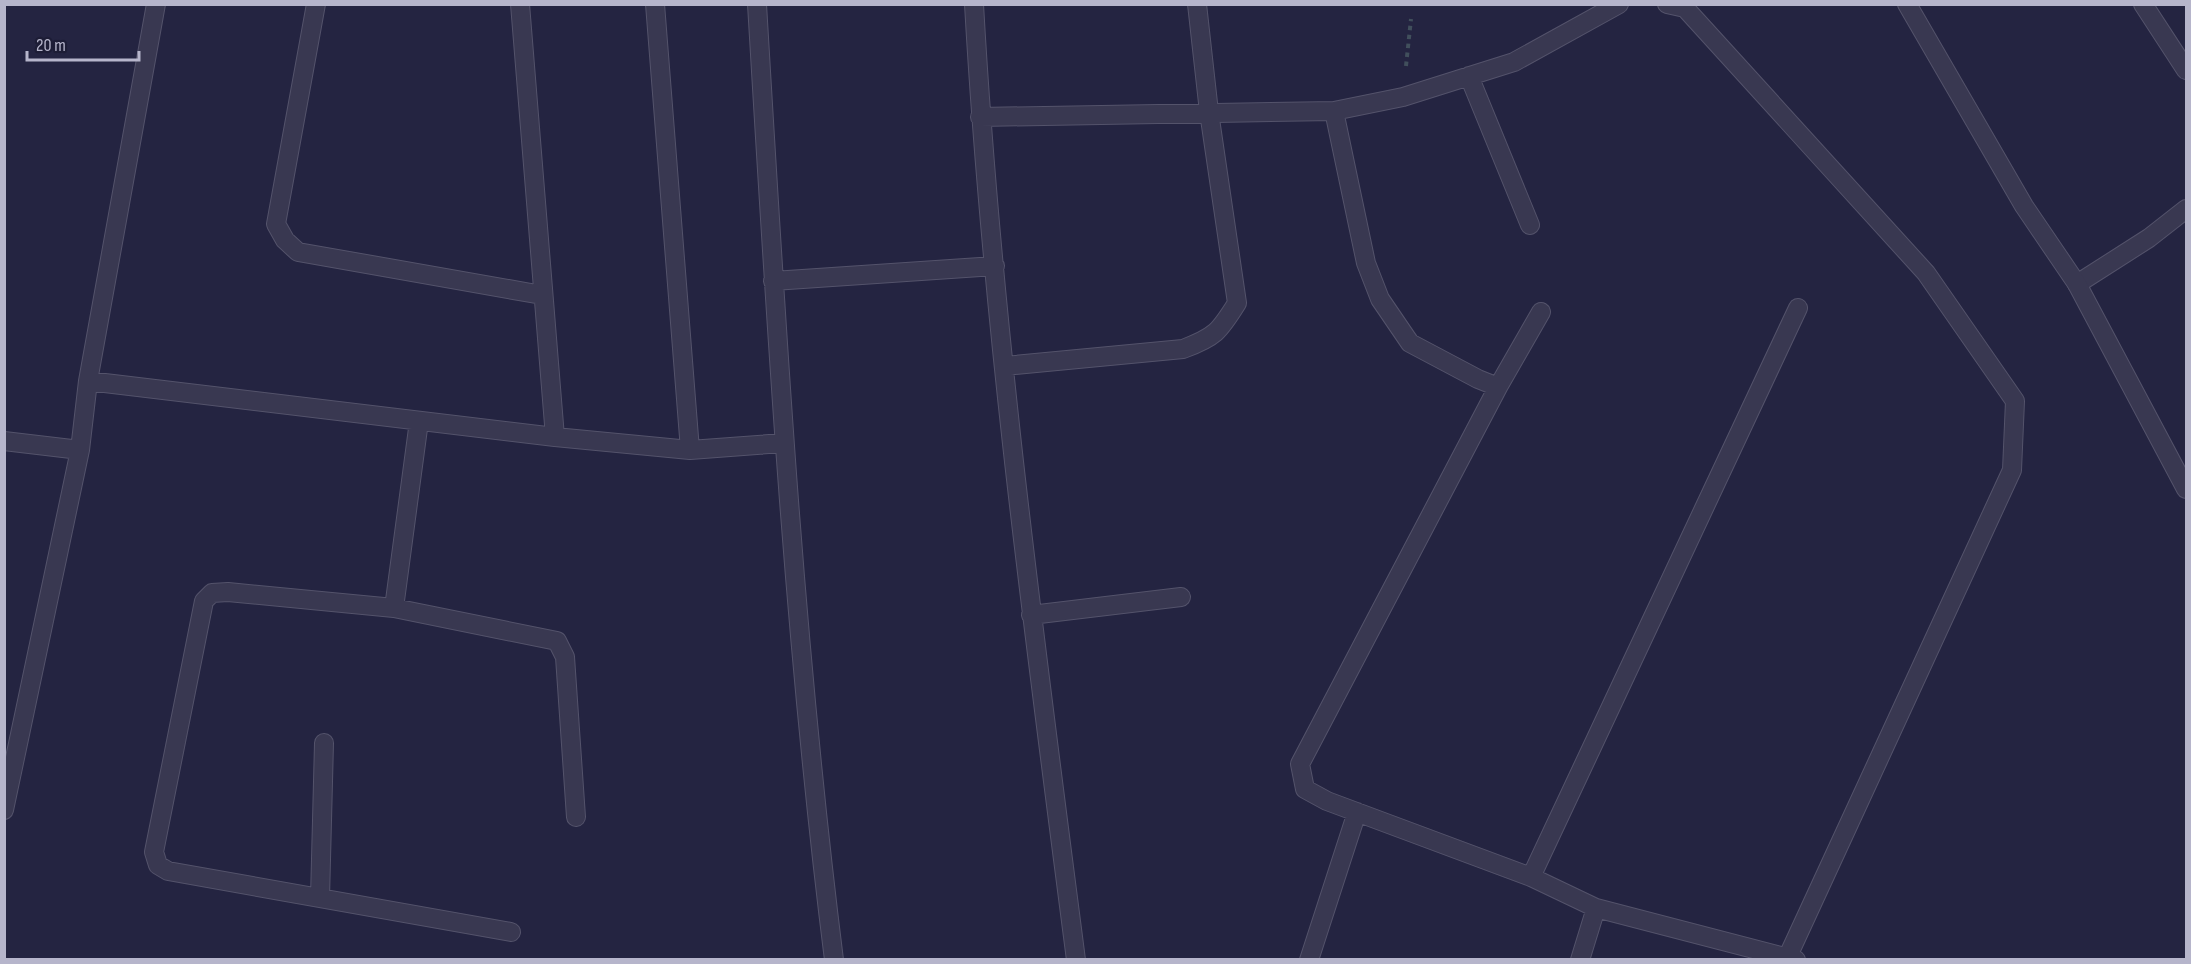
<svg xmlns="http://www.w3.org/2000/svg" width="2191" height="964" font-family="'Sofia Sans Condensed',sans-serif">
<rect width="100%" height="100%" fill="#242441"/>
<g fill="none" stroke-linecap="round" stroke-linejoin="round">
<defs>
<path id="minor" d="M 316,4 L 276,224 L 285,240 L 298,252 L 542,295
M 520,4 L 555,437
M 655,4 L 690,450 L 783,443
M 757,4 C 776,323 794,642 834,960
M 974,4 C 992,324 1035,642 1076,960
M 1667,4 L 1685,8 L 1926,273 L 2015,401 L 2012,470 L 1788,956
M 2143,4 L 2186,70
M 1469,76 L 1530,225
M 980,117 L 1334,111
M 773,281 L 995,266
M 2077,284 L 2149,238 L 2186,209
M 1541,312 L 1498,387 L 1300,764 L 1305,789 L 1327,801 L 1531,877 L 1596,908 L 1796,960
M 1004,366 L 1183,349 C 1215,337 1219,332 1237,303 L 1209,112 L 1197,4
M 88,381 L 555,437 L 690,450
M 1498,387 L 1478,379 L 1410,343 L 1380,299 L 1366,263 L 1334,111 L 1403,97 L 1514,62 L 1619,4
M 419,421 L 394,608 L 228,592 L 212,593 L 204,601 L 154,852 L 158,865 L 168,871 L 511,932
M 4,441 L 80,450
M 394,608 L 557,641 L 565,657 L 576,817
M 1031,615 L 1181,597
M 4,810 L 80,450 L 88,381 L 156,4
M 1531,877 L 1798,308
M 320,898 L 324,743
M 1309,960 L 1357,812
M 1580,960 L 1596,908"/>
<path id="tertiary" d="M 1907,4 L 2024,206 L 2077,284 L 2186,489"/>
</defs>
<use href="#minor" stroke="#54536b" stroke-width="20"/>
<use href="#tertiary" stroke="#54536b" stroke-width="20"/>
<path stroke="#414f5c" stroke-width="4" stroke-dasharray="4.5 4.5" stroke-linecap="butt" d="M 1406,66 L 1411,19"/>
<use href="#minor" stroke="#393851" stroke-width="18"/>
<use href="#tertiary" stroke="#393851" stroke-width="18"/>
</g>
<rect width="2191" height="964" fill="none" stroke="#b6b5cb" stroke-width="12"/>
<path d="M27 51v9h112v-9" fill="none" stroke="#b6b5cb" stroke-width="3"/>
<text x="36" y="51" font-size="18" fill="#b6b5cb" stroke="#1d1d36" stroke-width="4.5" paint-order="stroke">20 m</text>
</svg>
